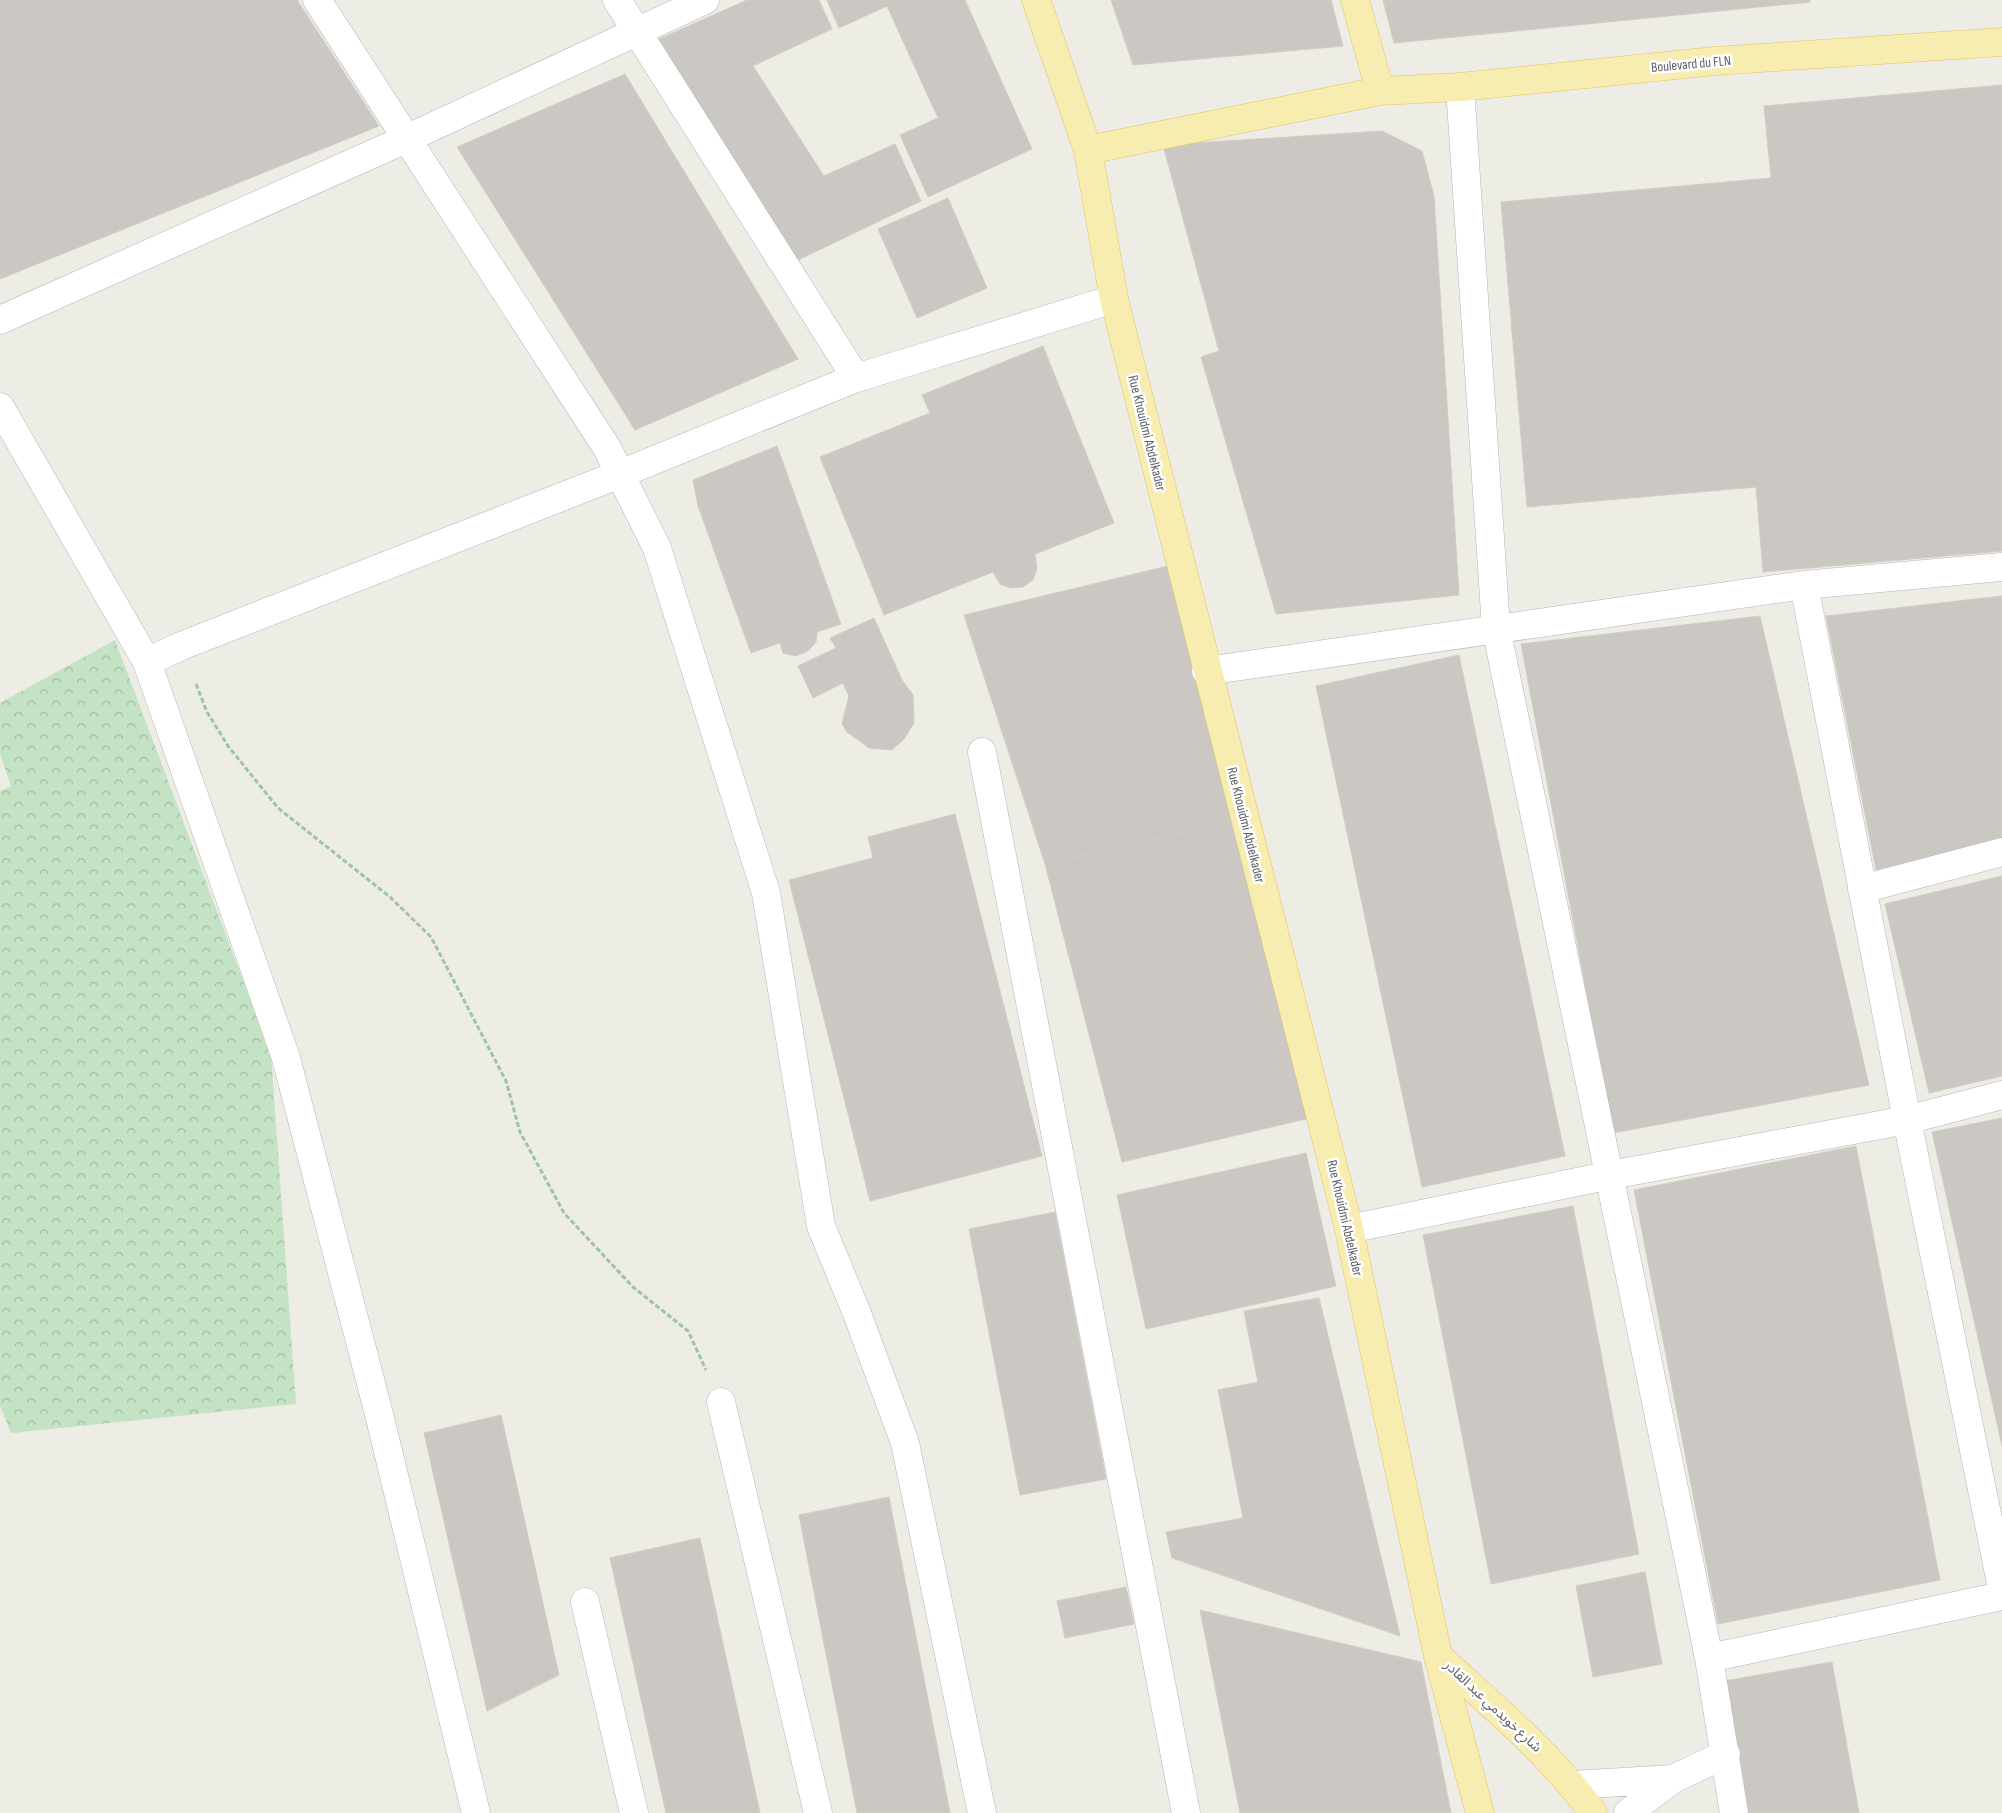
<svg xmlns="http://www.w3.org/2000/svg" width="2002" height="1813" font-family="'Sofia Sans Condensed','Noto Sans Arabic',sans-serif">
<defs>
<pattern id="forest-crowns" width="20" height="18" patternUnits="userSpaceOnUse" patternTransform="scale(1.25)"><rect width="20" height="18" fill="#c3e3c4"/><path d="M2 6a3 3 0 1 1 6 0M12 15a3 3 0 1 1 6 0" fill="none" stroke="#a2bba3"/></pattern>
</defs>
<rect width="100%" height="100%" fill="#edece5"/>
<path fill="url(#forest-crowns)" d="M 115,640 L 271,1055 L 296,1404 L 11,1433 L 0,1406 L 0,791 L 11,786 L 0,754 L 0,703 Z"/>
<path fill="#cbc8c4" stroke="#d2cdc3" d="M 0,0 L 297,0 L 379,126 L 0,279 Z
M 747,0 L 819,0 L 832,29 L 753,66 L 824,176 L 895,144 L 921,201 L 794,262 L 657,40 Z
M 827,0 L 965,0 L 1032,149 L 928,197 L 900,135 L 938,118 L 887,6 L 839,28 Z
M 1111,0 L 1331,0 L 1343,46 L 1133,65 Z
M 1383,0 L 1810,0 L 1810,2 L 1394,43 Z
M 625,74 L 798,359 L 635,430 L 457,147 Z
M 2002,85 L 2002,551 L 1763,572 L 1756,487 L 1527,507 L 1501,202 L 1771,178 L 1764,106 Z
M 1382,131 L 1422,151 L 1434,196 L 1459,595 L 1276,614 L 1201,357 L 1219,351 L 1163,145 Z
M 948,198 L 987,288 L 917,318 L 878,229 Z
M 1043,346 L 1114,523 L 1035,554 L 1037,569 L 1033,580 L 1023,587 L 1011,588 L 1000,584 L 993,572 L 884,615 L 820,457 L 930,413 L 922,395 Z
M 777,446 L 841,624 L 817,632 L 816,642 L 808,651 L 796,656 L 783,653 L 780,643 L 751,653 L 698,506 L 693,480 Z
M 1168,566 L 1233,821 L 1045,864 L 964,615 Z
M 2002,596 L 2002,839 L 1876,870 L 1826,616 Z
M 1760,616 L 1869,1085 L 1613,1133 L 1521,644 Z
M 874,618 L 902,680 L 913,695 L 914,723 L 904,739 L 892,750 L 869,748 L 847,732 L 842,724 L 849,696 L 843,683 L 813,698 L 798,666 L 836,648 L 830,638 Z
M 1459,655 L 1565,1156 L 1422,1187 L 1316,686 Z
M 955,814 L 1042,1156 L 870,1201 L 789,880 L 873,858 L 868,837 Z
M 1233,821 L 1310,1118 L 1122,1162 L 1045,864 Z
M 2002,876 L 2002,1076 L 1929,1093 L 1885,904 Z
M 2002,1118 L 2002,1446 L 1932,1132 Z
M 1856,1146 L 1940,1580 L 1718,1624 L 1634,1190 Z
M 1306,1153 L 1336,1286 L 1146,1329 L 1117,1195 Z
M 1573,1206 L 1639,1554 L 1491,1584 L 1423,1235 Z
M 1055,1212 L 1106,1479 L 1020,1495 L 969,1229 Z
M 1319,1298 L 1400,1636 L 1172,1558 L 1166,1532 L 1243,1518 L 1218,1390 L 1258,1382 L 1244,1311 Z
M 501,1415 L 559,1675 L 487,1711 L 424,1433 Z
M 889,1497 L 950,1813 L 857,1813 L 799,1515 Z
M 700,1538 L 760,1813 L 666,1813 L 610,1558 Z
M 1645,1572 L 1662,1664 L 1593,1677 L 1576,1586 Z
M 1126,1587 L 1134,1624 L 1065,1638 L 1057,1601 Z
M 1200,1610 L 1421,1662 L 1451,1813 L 1240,1813 Z
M 1832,1662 L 1859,1813 L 1747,1813 L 1724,1681 Z"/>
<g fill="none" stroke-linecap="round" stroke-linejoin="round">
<defs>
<path id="minor" d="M 317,0 L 607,448 L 657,548 L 766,893 L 821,1226 L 858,1316 L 905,1443 L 982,1813
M 617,0 L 856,378
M 1460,87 L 1496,628 L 1709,1658 L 1734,1813
M 0,320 L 406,139 L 705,0
M 0,407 L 147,662 L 286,1058 L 379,1414 L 476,1813
M 1804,585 L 1907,1120 L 2002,1588
M 147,662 L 181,646 L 620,474 L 856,378 L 1114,299
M 1206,671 L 1804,585 L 2002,567
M 982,752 L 1186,1813
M 1862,889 L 2002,852
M 1349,1229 L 1611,1175 L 1907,1120 L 2002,1095
M 721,1402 L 818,1813
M 585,1602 L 634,1813
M 1709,1658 L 2002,1596
M 1573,1785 L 1673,1779 L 1726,1754
M 1628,1813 L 1673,1779"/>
<path id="major" d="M 1036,0 L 1088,150 L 1114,299 L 1349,1229 L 1438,1656 L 1480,1813
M 1355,0 L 1380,91
M 1088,150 L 1380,91 L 1460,87 L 1715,61 L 2002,42
M 1438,1656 C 1492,1706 1550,1753 1593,1813"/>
</defs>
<use href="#minor" stroke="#b5b6ba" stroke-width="29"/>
<use href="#major" stroke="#e4c367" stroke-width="29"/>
<path stroke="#9dc3a9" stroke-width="3" stroke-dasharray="5 2.5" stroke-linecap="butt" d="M 196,684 L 207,712 L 228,746 L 278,808 L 390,897 L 431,937 L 506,1081 L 520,1132 L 564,1213 L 633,1287 L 688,1331 L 706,1370"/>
<use href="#minor" stroke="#fff" stroke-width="28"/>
<use href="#major" stroke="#f7edb0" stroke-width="28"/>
</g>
<g text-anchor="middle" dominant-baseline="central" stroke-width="5" stroke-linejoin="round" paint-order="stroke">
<g font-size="14" fill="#5c5f64" stroke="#fff">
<text transform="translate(1691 64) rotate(-5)">Boulevard du FLN</text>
<text transform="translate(1147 433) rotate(76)">Rue Khouidmi Abdelkader</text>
<text transform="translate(1246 825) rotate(76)">Rue Khouidmi Abdelkader</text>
<text transform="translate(1345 1218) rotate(77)">Rue Khouidmi Abdelkader</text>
<text transform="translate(1493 1706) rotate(43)">شارع خويدمي عبد القادر</text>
</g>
</g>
</svg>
